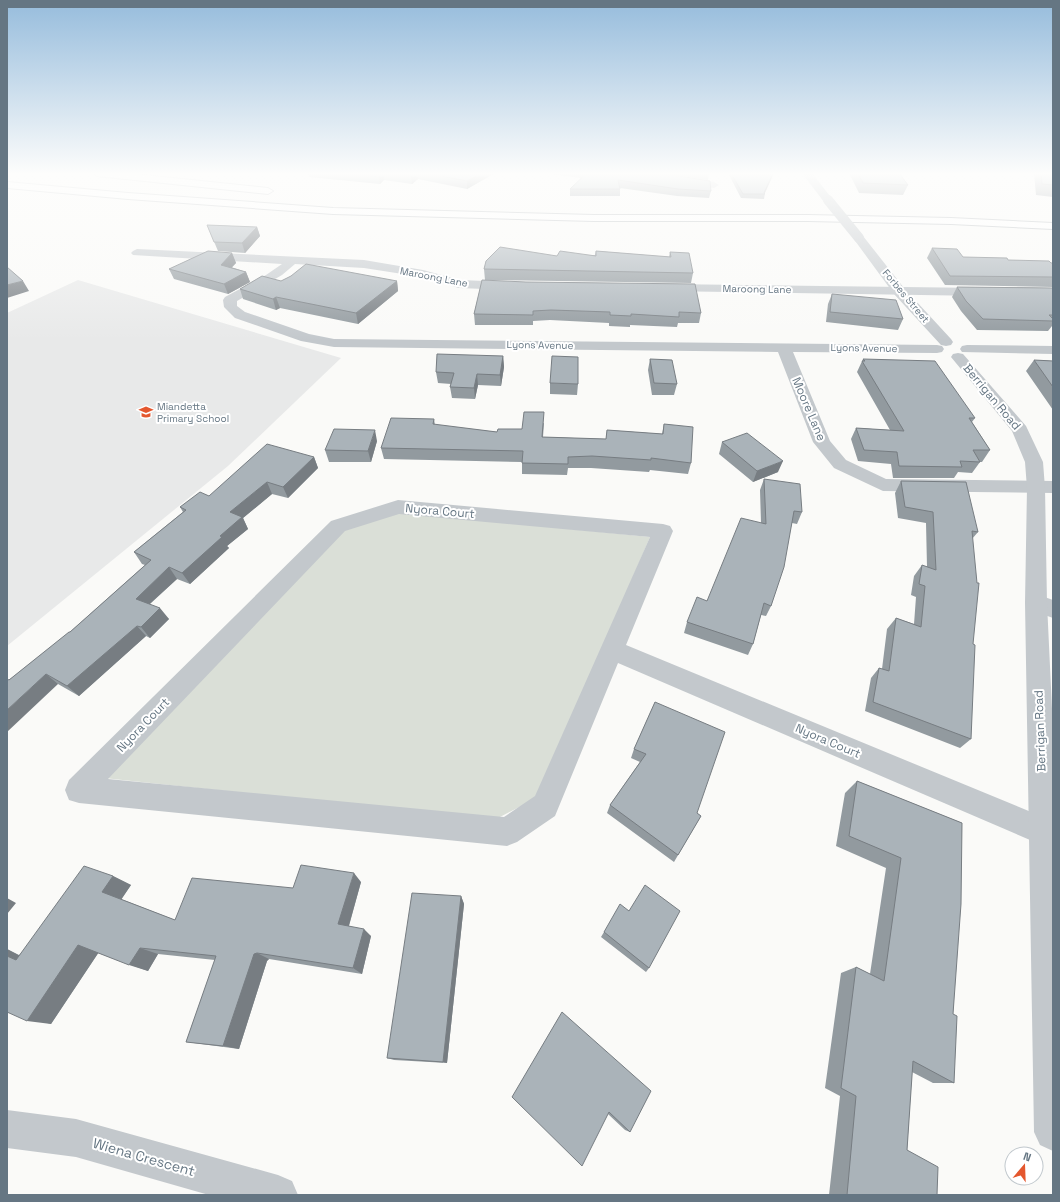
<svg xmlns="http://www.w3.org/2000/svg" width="1060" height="1202" font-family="'Space Grotesk',sans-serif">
<rect width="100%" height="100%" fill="#fafaf8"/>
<path fill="#e8e9e9" d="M 78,280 L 341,358 L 228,466 L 7,646 L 7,313 Z"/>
<path fill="#dadfd7" d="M 401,512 L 650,537 L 539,797 L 494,820 L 104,778 L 342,531 Z"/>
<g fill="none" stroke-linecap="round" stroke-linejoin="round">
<defs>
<path id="motorway" d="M 92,173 L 125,173 L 268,188 L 273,191 L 268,194 L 97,176 Z
M 7,182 L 128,193 L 333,208 L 594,215 L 808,215 L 951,218 L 1053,223 L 1053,229 L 951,224 L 808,221 L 594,221 L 333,214 L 128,199 L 7,188 Z"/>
</defs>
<use href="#motorway" stroke="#b4b9bd" stroke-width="2"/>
<path fill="#c3c8cc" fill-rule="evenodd" d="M 657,173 L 670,173 L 677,176 L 714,182 L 719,185 L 714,188 L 672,181 Z
M 137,249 L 364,260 L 423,270 L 460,280 L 510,282 L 514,283 L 516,286 L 514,289 L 510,290 L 459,288 L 422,277 L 364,268 L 295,264 L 282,275 L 237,301 L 237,306 L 245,312 L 309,334 L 334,339 L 937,345 L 942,346 L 944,349 L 942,352 L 937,353 L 793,352 L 830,441 L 846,460 L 886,479 L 1053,481 L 1053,493 L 883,491 L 834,468 L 813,442 L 778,352 L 334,347 L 301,341 L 235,318 L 224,307 L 223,300 L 225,297 L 266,275 L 282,264 L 133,255 L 131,253 L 133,251 Z
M 666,284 L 984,288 L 989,289 L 990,292 L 989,295 L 984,296 L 661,291 L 660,288 L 661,285 Z
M 967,345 L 1053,346 L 1053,354 L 962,352 L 960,349 L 962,346 Z
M 398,500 L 663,524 L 670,526 L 673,531 L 626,645 L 1053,821 L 1053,843 L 1044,846 L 618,663 L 555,816 L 517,842 L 507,846 L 79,803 L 69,800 L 65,790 L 69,780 L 331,521 ZM 399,514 L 650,537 L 535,796 L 504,817 L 108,779 L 345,531 Z
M 1036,594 L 1053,600 L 1053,618 L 1028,609 L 1025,603 L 1028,597 Z
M 7,1110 L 76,1119 L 278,1175 L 292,1181 L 298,1195 L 209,1195 L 76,1157 L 7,1148 Z"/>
<path fill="#c3c8cc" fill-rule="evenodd" d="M 802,173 L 812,173 L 833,200 L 832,202 L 824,202 Z
M 859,235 L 863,236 L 904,288 L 951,339 L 953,342 L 951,345 L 946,346 L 941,345 L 894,294 L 853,238 L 855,236 Z
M 958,353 L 963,354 L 1026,426 L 1043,462 L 1045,488 L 1047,603 L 1053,730 L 1053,1151 L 1040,1145 L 1034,1132 L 1025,603 L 1027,488 L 1025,462 L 1012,431 L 951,357 L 953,354 Z"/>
<use href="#motorway" fill="#fff" fill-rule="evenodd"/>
<path stroke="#c3c8cc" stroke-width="10" d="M 828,200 L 859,238"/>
</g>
<path fill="#929a9f" d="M 308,173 L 495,173 L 467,189 L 418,179 L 412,184 L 384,180 L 380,184 L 309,177 Z
M 543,173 L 669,173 L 711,191 L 709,198 L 677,196 L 620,188 L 620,196 L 570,196 L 570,189 L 581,178 Z
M 674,173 L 709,173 L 708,180 L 677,175 Z
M 728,173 L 774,173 L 765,193 L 764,199 L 741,198 Z
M 849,173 L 899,173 L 908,185 L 903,195 L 859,193 Z
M 1034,173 L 1053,173 L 1053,197 L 1036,195 Z
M 207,225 L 257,227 L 260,236 L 245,253 L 218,251 Z
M 932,248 L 963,257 L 1053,263 L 1053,287 L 945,285 L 927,258 Z
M 596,251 L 669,257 L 670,252 L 693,273 L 691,283 L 485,280 L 484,269 L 557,256 L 595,255 Z
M 232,253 L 236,263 L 231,267 L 246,272 L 250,282 L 228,294 L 174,279 L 169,269 Z
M 482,280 L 701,313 L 699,323 L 678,323 L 677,327 L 630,325 L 630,327 L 609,326 L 609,323 L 550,320 L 533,321 L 533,325 L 475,325 L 474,314 Z
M 281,281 L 397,281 L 398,291 L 358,324 L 280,308 L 276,310 L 243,299 L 240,289 Z
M 957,287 L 1053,288 L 1053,326 L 1052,326 L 1048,331 L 977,330 L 961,311 L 952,297 Z
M 832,294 L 903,319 L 898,330 L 826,322 L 828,304 Z
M 503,356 L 504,367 L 501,386 L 478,385 L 475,399 L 452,398 L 450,387 L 451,384 L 438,383 L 436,372 Z
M 650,359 L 677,384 L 674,395 L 652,395 L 648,370 Z
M 863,359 L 975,418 L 972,422 L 990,450 L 982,462 L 980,462 L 972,473 L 958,472 L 954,478 L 893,478 L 891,464 L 858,461 L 851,439 L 856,428 L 890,430 L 857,372 Z
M 1034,360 L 1053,361 L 1053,410 L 1026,371 Z
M 550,383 L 578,384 L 577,395 L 550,394 Z
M 434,419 L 435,425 L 497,432 L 522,429 L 544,423 L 543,437 L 606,439 L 607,430 L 662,434 L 664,424 L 691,463 L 688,474 L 650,470 L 649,472 L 591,468 L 568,468 L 567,475 L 522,474 L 522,462 L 384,459 L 381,448 Z
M 377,441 L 371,462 L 329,462 L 325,450 Z
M 722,442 L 778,472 L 753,482 L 719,454 Z
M 314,457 L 318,468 L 288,498 L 272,494 L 243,518 L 248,529 L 227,546 L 229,548 L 190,584 L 177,579 L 150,604 L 169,619 L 150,638 L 146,636 L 79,696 L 58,684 L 9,680 L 70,632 L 145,565 L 142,564 L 134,552 L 183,512 L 180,507 Z
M 764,479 L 802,512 L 797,524 L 792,523 L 771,606 L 766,616 L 761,615 L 753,644 L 748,655 L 684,633 L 687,622 L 707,601 L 761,523 L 760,490 Z
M 901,481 L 978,532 L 972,539 L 973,644 L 971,739 L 960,748 L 865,711 L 871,678 L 879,668 L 882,669 L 887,629 L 896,618 L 914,624 L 916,597 L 911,595 L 914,576 L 922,565 L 927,567 L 926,523 L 898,518 L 895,493 Z
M 655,702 L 697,813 L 701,816 L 674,862 L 607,813 L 610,805 L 640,762 L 631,758 L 634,749 Z
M 857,781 L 962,823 L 953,1014 L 954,1083 L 933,1083 L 912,1072 L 907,1150 L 937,1195 L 829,1195 L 840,1096 L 825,1088 L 841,973 L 856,967 L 870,974 L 886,868 L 836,846 L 845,793 Z
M 113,876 L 131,885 L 121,899 L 175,920 L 293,888 L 361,882 L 349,926 L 371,936 L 362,974 L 269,959 L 267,961 L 239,1049 L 186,1042 L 215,960 L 158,954 L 148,971 L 98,953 L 51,1024 L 7,1012 L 7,949 L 19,955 Z
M 461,896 L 464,904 L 447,1063 L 394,1060 L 387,1058 Z
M 629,911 L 649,968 L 646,972 L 601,937 L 604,932 Z
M 562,1012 L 630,1132 L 625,1130 L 608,1114 Z"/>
<path fill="#777d82" d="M 383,173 L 384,180 L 380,184 L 379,177 Z
M 415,173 L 417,173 L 418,179 L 412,184 L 411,176 Z
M 482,173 L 495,173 L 467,189 L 467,181 Z
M 773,173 L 774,173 L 764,194 Z
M 257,227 L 260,236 L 245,253 L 242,243 Z
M 232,253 L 236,263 L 225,275 L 221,265 Z
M 246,272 L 250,282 L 228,294 L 224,284 Z
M 23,281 L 29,291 L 7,298 L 7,285 Z
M 397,281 L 398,291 L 358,324 L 356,313 Z
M 276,297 L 280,308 L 276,310 L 273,299 Z
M 503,356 L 504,367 L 501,386 L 500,375 Z
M 477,374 L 478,385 L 475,399 L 474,388 Z
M 375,430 L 377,441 L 371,462 L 368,451 Z
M 314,457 L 318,468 L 288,498 L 283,487 Z
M 783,461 L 778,472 L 753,482 L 757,471 Z
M 267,482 L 272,494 L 243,518 L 248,529 L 227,546 L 229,548 L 190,584 L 182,573 L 220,536 L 230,512 Z
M 169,567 L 177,579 L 144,609 L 136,599 Z
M 160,608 L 169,619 L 150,638 L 141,627 Z
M 137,626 L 146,636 L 79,696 L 67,686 Z
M 46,674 L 58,684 L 7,732 L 7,710 Z
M 354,873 L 361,882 L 347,932 L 338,924 Z
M 113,876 L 131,885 L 121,900 L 102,892 Z
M 461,896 L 464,904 L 447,1063 L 443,1062 Z
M 7,898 L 16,903 L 7,914 Z
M 364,929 L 371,936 L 362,974 L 353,968 Z
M 78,945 L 99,952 L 51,1024 L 27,1021 Z
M 140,948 L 158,954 L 148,971 L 129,965 Z
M 7,949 L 39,966 L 16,960 L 7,956 Z
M 257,953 L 269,959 L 267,961 L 239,1049 L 223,1046 L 254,954 Z"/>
<path fill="#aab3b9" stroke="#777d82" d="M 343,173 L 415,173 L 411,176 L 383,173 L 379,177 Z
M 426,173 L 482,173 L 467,181 Z
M 587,173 L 669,173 L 673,175 L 710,181 L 711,191 L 678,189 L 618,180 L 620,189 L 570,189 Z
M 731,173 L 773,173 L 764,193 L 765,194 L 743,194 Z
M 858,173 L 899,173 L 908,185 L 863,183 Z
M 1041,173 L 1053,173 L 1053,185 L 1042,184 Z
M 207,225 L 257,227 L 242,243 L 214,242 Z
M 500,247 L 557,256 L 560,251 L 596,256 L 596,251 L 671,257 L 670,252 L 689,253 L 693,273 L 484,269 L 486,261 Z
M 932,248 L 957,249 L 963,257 L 1007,258 L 1008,260 L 1049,261 L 1051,263 L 1053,263 L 1053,277 L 950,276 Z
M 208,251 L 232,253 L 221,265 L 246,272 L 224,284 L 169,269 Z
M 306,264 L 397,281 L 356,313 L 276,297 L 273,299 L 240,289 L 262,276 L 281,281 L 291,276 Z
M 7,267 L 23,281 L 7,285 Z
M 482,280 L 526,282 L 695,284 L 701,313 L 679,312 L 679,317 L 631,314 L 631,316 L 610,315 L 610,312 L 551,310 L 533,311 L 533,315 L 474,314 Z
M 957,287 L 1053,288 L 1053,315 L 1049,315 L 1053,319 L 1053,321 L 983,319 L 966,301 Z
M 832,294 L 896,300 L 903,319 L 830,312 Z
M 437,354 L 503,356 L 500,375 L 477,374 L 474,388 L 450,387 L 454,373 L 436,372 Z
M 552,356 L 578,357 L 578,384 L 550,383 Z
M 650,359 L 672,360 L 677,384 L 654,383 Z
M 863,359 L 935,361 L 975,418 L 969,418 L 990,450 L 973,450 L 980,462 L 960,461 L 962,467 L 899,466 L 897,452 L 864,450 L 856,428 L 904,431 L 862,361 L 865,361 Z
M 1034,360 L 1053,361 L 1053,387 Z
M 524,412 L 544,412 L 542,437 L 606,439 L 607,430 L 663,434 L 664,424 L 693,427 L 691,463 L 651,458 L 651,460 L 592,456 L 568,457 L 568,464 L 522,463 L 523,451 L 381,448 L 391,418 L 434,419 L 433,424 L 497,432 L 498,429 L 522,429 Z
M 334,429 L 375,430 L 368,451 L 325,450 Z
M 747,433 L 783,461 L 757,471 L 722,442 Z
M 267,444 L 314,457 L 283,487 L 267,482 L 230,512 L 242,517 L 220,536 L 222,537 L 182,573 L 169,567 L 136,599 L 160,608 L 141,627 L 137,626 L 67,686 L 46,674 L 7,710 L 7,679 L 9,680 L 69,632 L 70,632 L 151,560 L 134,552 L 186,510 L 180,507 L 200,492 L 209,496 Z
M 764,479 L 800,484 L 802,512 L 794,511 L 784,567 L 771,606 L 764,603 L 753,644 L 687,622 L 697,597 L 707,601 L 741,518 L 766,524 Z
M 901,481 L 966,482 L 978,532 L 972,531 L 977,583 L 979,583 L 973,644 L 975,645 L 971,739 L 873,702 L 879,668 L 889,671 L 896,618 L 921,627 L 925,586 L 919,584 L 922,565 L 936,570 L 933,512 L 905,507 Z
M 655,702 L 725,732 L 697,813 L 701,816 L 678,855 L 610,805 L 646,754 L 634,749 Z
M 857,781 L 962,823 L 961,904 L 953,1014 L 957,1016 L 954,1083 L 913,1061 L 907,1150 L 938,1167 L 937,1195 L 847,1195 L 856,1096 L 841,1088 L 856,967 L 884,981 L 901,858 L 849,836 Z
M 301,865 L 354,873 L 338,924 L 364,929 L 353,968 L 257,953 L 254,954 L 223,1046 L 186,1042 L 216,956 L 140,948 L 129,965 L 78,945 L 27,1021 L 7,1012 L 7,956 L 16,960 L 84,866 L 113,876 L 102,892 L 175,920 L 192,878 L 293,888 Z
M 645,885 L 680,911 L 649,968 L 604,932 L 620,904 L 629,911 Z
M 412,893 L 461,896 L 443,1062 L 387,1058 Z
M 562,1012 L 651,1091 L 630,1132 L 609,1112 L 582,1166 L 512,1097 Z"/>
<linearGradient id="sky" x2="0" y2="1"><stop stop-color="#96bcdc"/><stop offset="0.51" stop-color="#fdfdfc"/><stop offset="1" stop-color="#fdfdfc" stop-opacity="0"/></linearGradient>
<rect width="1060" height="341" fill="url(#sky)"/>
<defs>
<symbol id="school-bare" viewBox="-9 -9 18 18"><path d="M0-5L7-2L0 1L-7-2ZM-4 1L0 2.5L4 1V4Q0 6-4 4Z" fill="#e4572e" stroke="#fff" stroke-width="2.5" paint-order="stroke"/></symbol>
</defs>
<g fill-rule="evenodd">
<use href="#school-bare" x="136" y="402" width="20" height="20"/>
</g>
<g text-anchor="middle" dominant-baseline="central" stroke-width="4" stroke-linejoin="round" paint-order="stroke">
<g font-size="10" fill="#657683" stroke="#fff">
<text transform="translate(434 277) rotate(11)">Maroong Lane</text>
<text transform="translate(757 289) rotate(1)">Maroong Lane</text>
<text transform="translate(906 296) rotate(50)">Forbes Street</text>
<text transform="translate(540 345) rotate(1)">Lyons Avenue</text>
<text transform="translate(864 348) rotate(1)">Lyons Avenue</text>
</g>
<g font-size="10" fill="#657683" stroke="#fff" text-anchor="start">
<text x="157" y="406">Miandetta<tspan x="157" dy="12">Primary School</tspan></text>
</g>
<g font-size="12" fill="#657683" stroke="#fff">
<text transform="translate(992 397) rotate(50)">Berrigan Road</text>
<text transform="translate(809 409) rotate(67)">Moore Lane</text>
<text transform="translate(440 511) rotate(5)">Nyora Court</text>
<text transform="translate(143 725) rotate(-46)">Nyora Court</text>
<text transform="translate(1040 731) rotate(-92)">Berrigan Road</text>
<text transform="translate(828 741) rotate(23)">Nyora Court</text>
</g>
<g font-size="14" fill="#657683" stroke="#fff">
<text transform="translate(144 1157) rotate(16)">Wiena Crescent</text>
</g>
</g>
<rect width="1060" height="1202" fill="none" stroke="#657683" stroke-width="16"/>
<g transform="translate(1024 1166) rotate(19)"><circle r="19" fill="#ffffff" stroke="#c1c8cd"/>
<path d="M0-3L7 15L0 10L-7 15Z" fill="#e4572e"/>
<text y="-6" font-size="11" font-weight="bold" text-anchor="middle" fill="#657683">N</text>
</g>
</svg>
